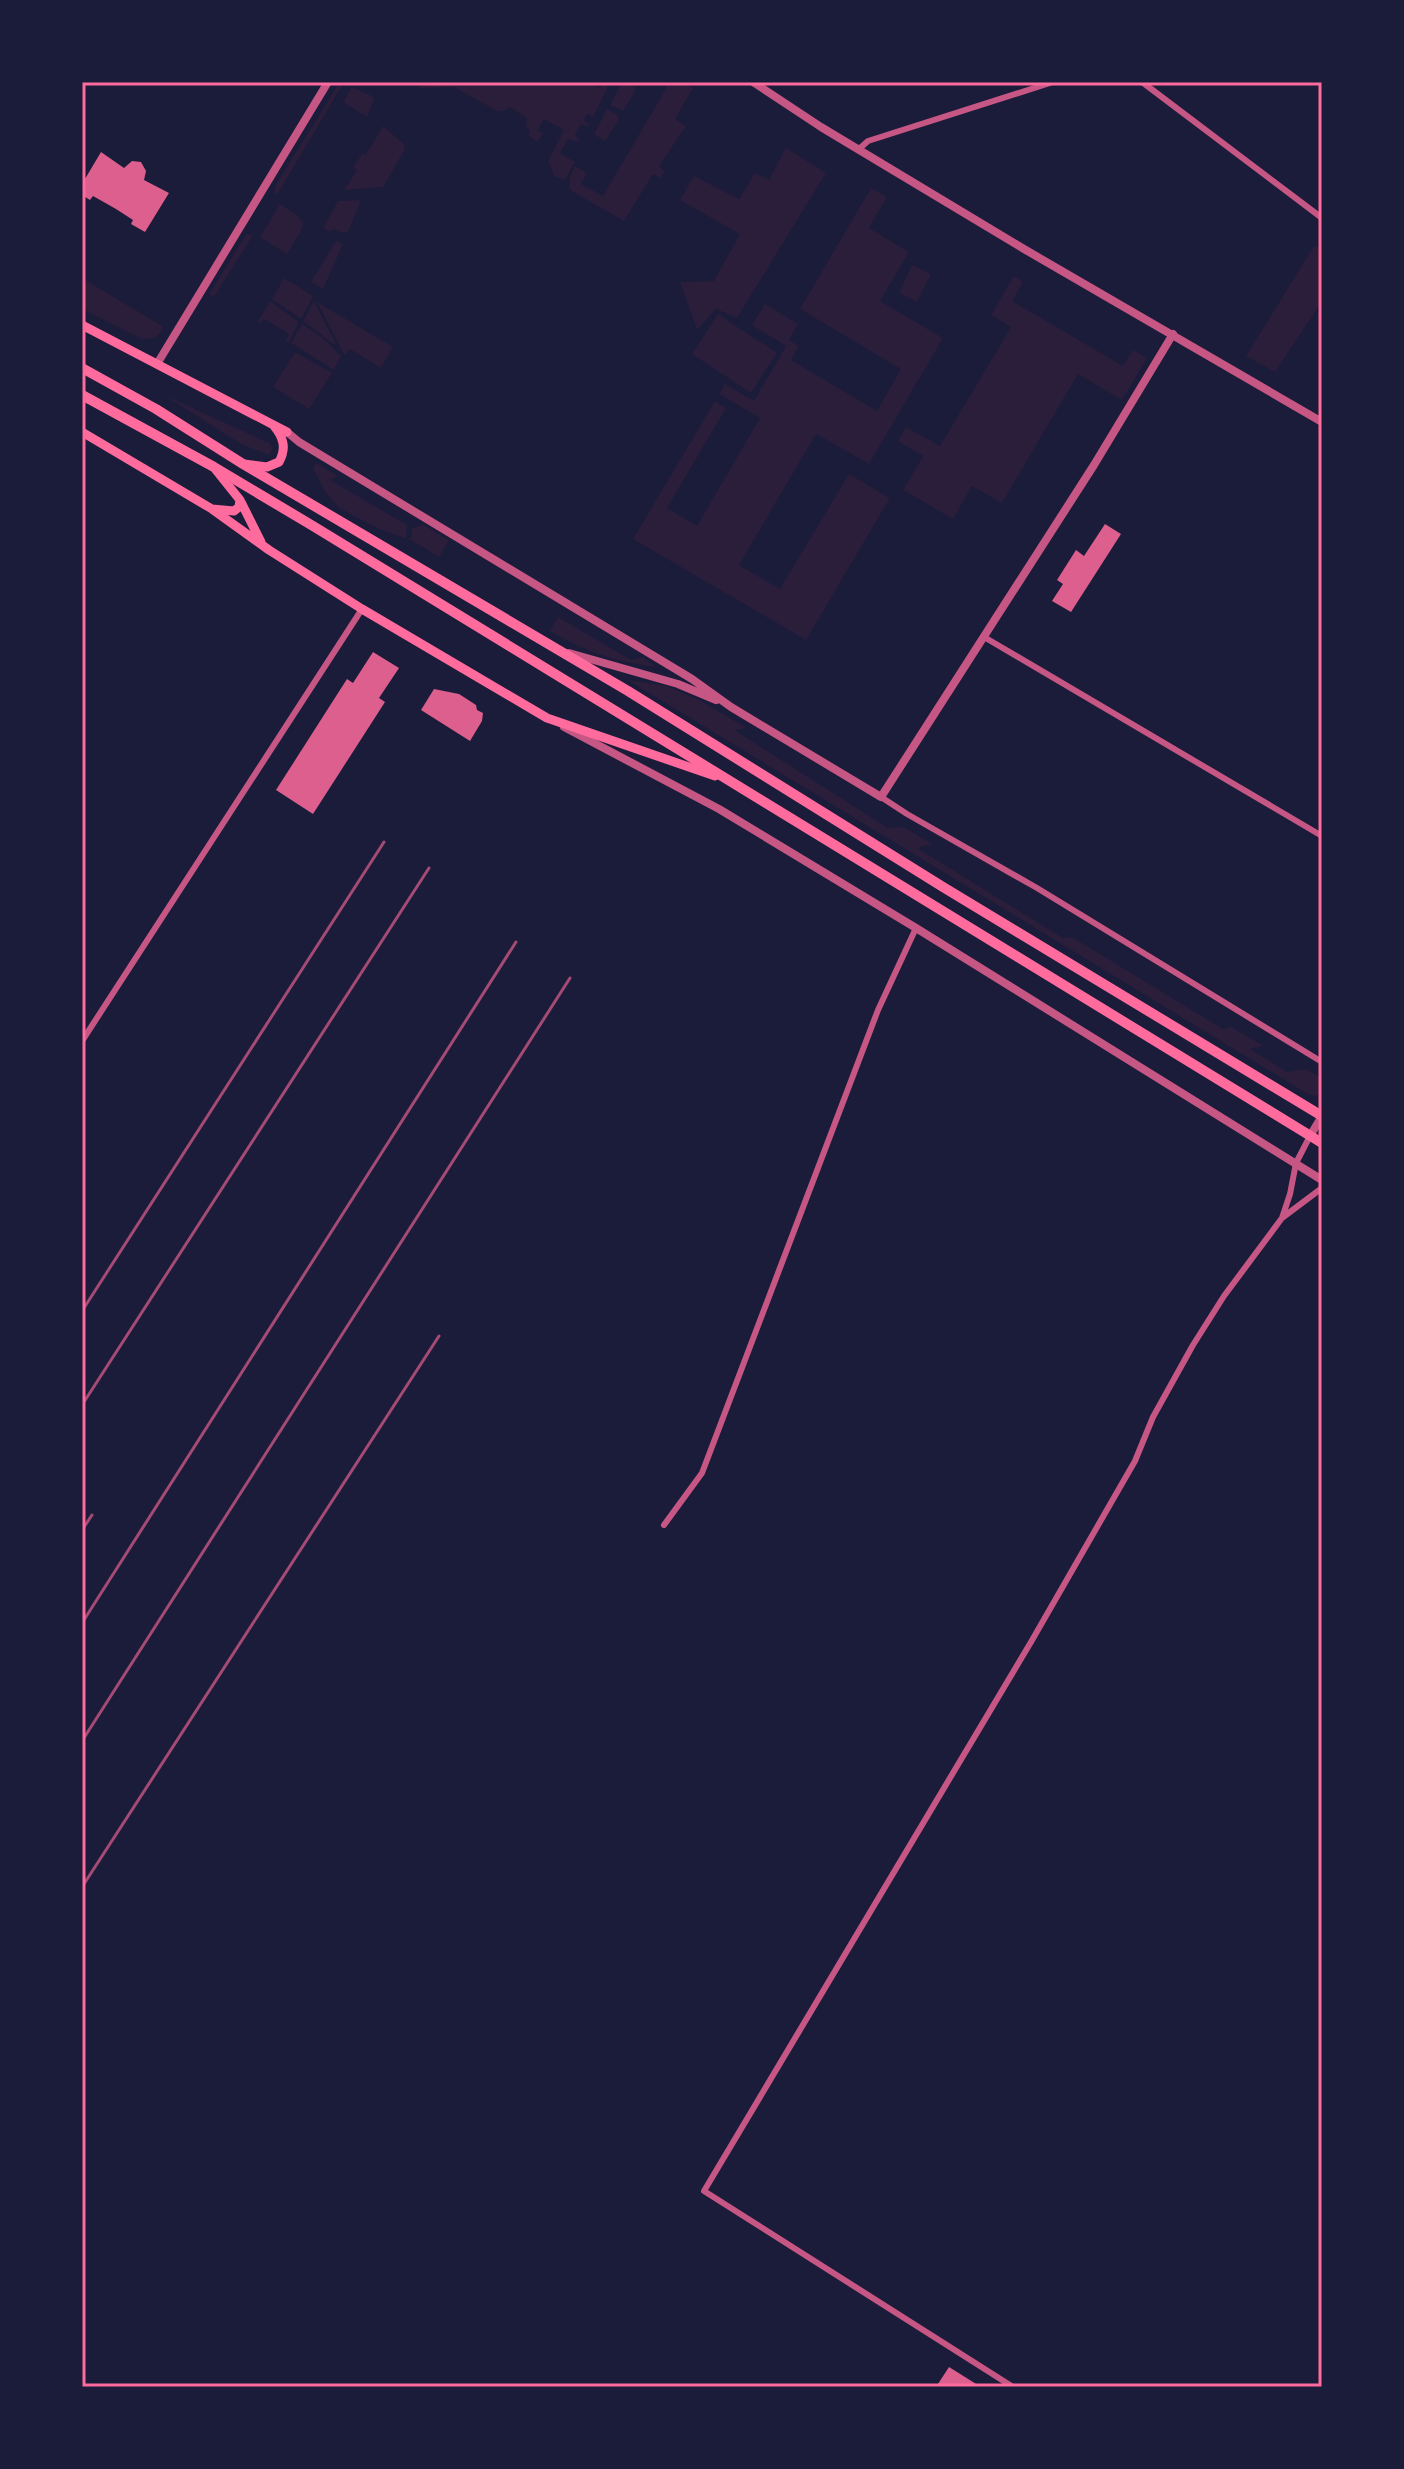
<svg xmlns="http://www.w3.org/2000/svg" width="1404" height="2469" font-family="Raleway,sans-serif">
<rect width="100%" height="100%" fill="#1b1b3a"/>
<path fill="#2a1e3b" d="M 340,82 L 344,82 L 277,195 L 274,191 L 276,184 Z
M 423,82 L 588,82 L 600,88 L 604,82 L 609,85 L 593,117 L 587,114 L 584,120 L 589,124 L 587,127 L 581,124 L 575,135 L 580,140 L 576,142 L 568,139 L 560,153 L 575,162 L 565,180 L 554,176 L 548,161 L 564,130 L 544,119 L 538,130 L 543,133 L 538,142 L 528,135 L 530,132 L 526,125 L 527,118 L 510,107 L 504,111 L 497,111 L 454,87 L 419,88 Z
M 622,82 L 634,87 L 636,90 L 623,111 L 610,105 Z
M 660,82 L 683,82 L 693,88 L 675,119 L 686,126 L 659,166 L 665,172 L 660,178 L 653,174 L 624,221 L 573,192 L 569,188 L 570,177 L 575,166 L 584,171 L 586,175 L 581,184 L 603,196 L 667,87 Z
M 352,87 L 372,96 L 374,100 L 367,117 L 343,102 Z
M 607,109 L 618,115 L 619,119 L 606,140 L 603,140 L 594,134 Z
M 383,126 L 404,144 L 405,149 L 383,187 L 344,190 L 357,170 L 353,167 L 362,154 L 366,154 Z
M 786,148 L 826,173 L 737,318 L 716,309 L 697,330 L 680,282 L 714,281 L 740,234 L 680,200 L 694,176 L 739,199 L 755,173 L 769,180 Z
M 871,188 L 887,197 L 869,228 L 909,252 L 880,301 L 943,338 L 869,464 L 816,434 L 739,565 L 780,589 L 849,474 L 890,498 L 806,640 L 633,539 L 715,401 L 726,408 L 667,508 L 697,526 L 760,418 L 719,394 L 725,384 L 754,401 L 786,346 L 752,325 L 765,304 L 798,324 L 789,340 L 799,346 L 791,360 L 877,411 L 901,369 L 800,309 Z
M 361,200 L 348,232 L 340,232 L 333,229 L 331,232 L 323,228 L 338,201 Z
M 280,204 L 298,216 L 303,223 L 301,231 L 287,254 L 260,237 Z
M 247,233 L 252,237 L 214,297 L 209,294 Z
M 336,241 L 343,244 L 323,289 L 311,282 Z
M 1314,246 L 1322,249 L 1322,301 L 1275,372 L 1246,356 Z
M 912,265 L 931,274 L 917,302 L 899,293 Z
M 1014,276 L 1023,282 L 1012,301 L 1123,366 L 1133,350 L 1147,358 L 1122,400 L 1078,374 L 1002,503 L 972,486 L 953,519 L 903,490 L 923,456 L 898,441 L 906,427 L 940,446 L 1011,327 L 991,315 Z
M 82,278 L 159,324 L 163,328 C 158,337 153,339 142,339 L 82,309 Z
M 284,278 L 313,296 L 301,319 L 272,299 Z
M 270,301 L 299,322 L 289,342 L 286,341 L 289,334 L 264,319 L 260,324 L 258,321 Z
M 314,301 L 336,344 L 335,345 L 303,321 Z
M 317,302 L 393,347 L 382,366 L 379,367 L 350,349 L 345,356 Z
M 718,314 L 777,353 L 751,393 L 692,354 Z
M 302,324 L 323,338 L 341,356 L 334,370 L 291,343 Z
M 295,352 L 332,373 L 309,409 L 273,387 Z
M 164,395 L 269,443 L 273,448 L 269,455 L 241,444 Z
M 316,463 L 338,476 L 330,480 L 407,525 L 406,538 L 411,538 L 412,528 L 424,525 L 449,540 L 439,557 L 411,540 L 379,529 L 339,508 L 326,493 L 313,468 Z
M 558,617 L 631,660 L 643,657 L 656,667 C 615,662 586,652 550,631 Z
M 628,680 L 667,686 L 699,700 L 747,728 L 734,730 L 888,828 L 904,827 L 932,844 L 917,848 L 1063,938 L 1072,937 L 1223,1029 L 1231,1027 L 1264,1046 L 1250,1049 L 1287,1072 L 1306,1069 L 1322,1078 L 1322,1094 L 1314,1096 L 1306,1093 Z"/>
<path fill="#dd5f8e" d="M 101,152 L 124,168 L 132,161 L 141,162 L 146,171 L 144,180 L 169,193 L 145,232 L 131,224 L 133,220 L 116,209 L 93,196 L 90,200 L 82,195 L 82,184 Z
M 1105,524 L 1121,534 L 1071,612 L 1052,601 L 1063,584 L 1057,580 L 1076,550 L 1084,556 Z
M 373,652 L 399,668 L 379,698 L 385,702 L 313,814 L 276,790 L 347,679 L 353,683 Z
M 434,689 L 459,694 L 476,705 L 477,710 L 483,713 L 482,721 L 470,741 L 421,710 Z
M 949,2367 L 981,2387 L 936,2387 Z"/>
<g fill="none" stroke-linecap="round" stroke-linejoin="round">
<path stroke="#c65784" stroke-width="6" d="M 1142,82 L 1322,218
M 859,149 L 868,141 L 1053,82
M 984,637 L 1322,836
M 881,797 L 907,814 L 1037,888 L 1322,1062
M 82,1041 L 362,609
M 1282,1218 L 1290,1194 L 1296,1163 L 1310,1136
M 664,1525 L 702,1473 L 878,1010 L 916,928
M 1013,2387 L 704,2191 L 1031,1642 L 1135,1461 L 1153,1417 L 1193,1345 L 1224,1296 L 1282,1218 L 1322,1188"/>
<path stroke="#c65784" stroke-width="8" d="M 753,82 L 821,127 L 1024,249 L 1322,422
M 157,364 L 328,82
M 287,432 L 299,442 L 692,679 L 731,707 L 881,797 L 1094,465 L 1173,334
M 569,653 L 678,684 L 716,700
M 564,727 L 719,809 L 916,928 L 1322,1180
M 1310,1136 L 1322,1116"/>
<path stroke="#ff6b9d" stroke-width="9" d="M 82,325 L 287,432
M 82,432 L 212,509 L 234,511 L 239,507 L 240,500 L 216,470
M 244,464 L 267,467 L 279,462 C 287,448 283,437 274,426
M 241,502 L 261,542
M 212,509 L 269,550 L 362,609 L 547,718 L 715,776"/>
<path stroke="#ff6b9d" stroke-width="10" d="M 82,368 L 156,409 L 243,464 L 628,691 L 943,887 L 1322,1116
M 82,395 L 214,467 L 313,526 L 1322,1143"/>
<path stroke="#a44b75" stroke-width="3" d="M 82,1311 L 384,842
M 82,1405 L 429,868
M 82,1530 L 92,1515
M 82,1623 L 516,942
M 82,1741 L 570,978
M 82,1887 L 439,1336"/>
</g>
<rect width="1404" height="2469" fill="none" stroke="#1b1b3a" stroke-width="168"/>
<rect x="84" y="84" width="1236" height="2301" fill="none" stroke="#ff6b9d" stroke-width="3"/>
</svg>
